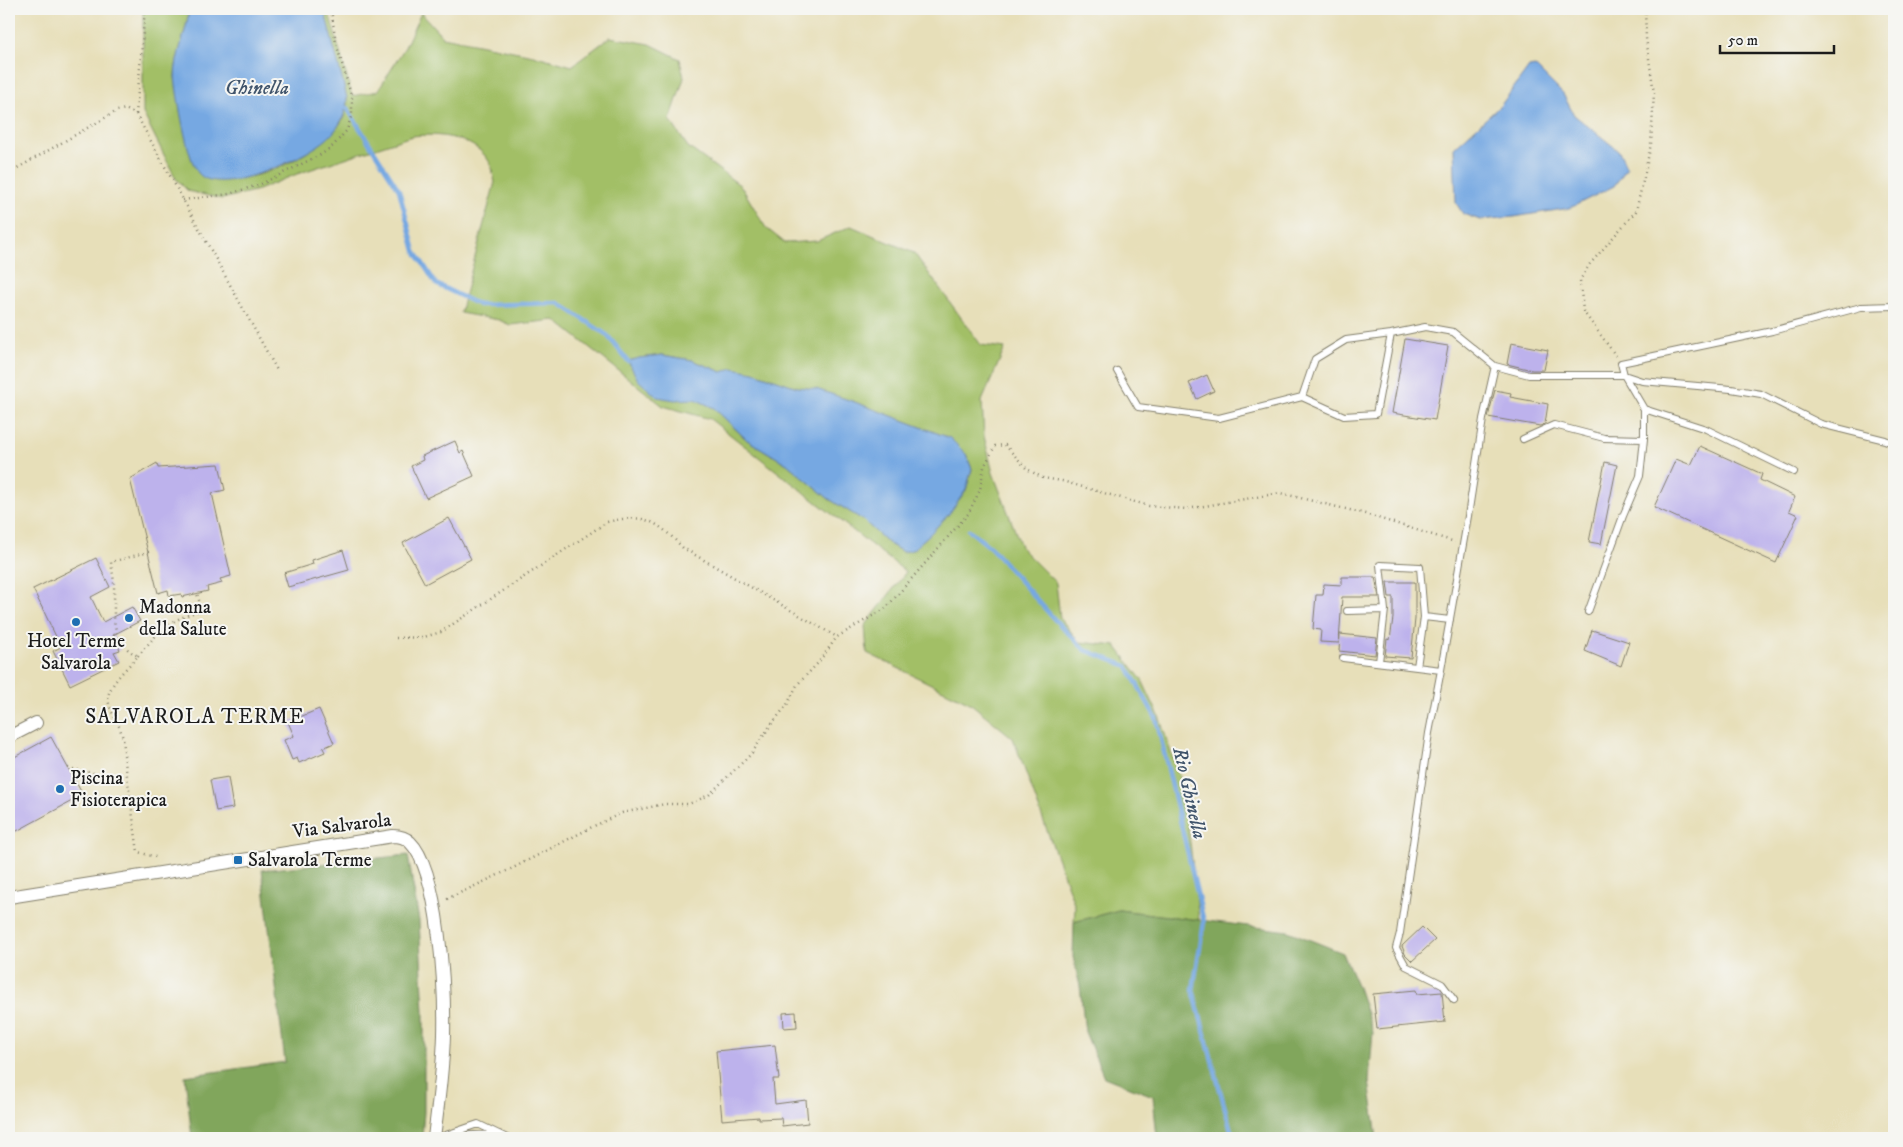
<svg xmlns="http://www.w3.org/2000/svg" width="1903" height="1147" font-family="'IM FELL DW Pica',serif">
<rect width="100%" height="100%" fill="#f6f6f2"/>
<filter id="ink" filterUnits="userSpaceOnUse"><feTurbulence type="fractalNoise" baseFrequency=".02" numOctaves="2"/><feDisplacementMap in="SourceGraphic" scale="10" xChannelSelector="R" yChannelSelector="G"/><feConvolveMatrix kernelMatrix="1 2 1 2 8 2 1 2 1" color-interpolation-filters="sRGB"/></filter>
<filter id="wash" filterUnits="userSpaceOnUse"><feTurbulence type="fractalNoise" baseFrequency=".0096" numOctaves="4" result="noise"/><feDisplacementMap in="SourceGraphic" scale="20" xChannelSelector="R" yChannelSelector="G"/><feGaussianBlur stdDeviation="1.12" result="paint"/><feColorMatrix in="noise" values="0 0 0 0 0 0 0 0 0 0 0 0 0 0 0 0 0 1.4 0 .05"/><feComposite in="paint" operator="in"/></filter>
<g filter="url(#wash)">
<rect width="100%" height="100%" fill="#e7dfb9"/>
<path fill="#a2bf66" stroke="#5f6e41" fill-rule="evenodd" d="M 143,9 L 189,9 C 187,32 175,56 175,77 L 192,160 C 203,164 238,178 247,177 C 276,174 332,143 344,117 C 347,111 347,104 347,98 L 324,9 L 328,9 L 352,96 L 378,91 L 405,47 L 421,13 L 443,37 L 533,55 L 572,66 L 610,37 L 650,44 L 680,59 L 684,78 L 670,120 L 688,147 L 741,186 L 766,228 L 785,243 L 817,241 L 851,226 L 914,253 L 981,345 L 1005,348 L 982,401 L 984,436 L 993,473 L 1022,549 L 1056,583 L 1060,618 L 1079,642 L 1116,646 L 1142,680 L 1159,716 L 1184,792 L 1199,920 L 1119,910 L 1074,922 L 1075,906 L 1013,738 L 970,703 L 867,653 L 865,626 L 906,572 L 710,419 L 663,406 L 555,320 L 510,325 L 499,320 L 460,313 L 495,182 C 493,176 493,169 490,163 C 476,137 439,133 412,136 L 297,174 L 258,190 L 222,199 L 188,191 L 176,179 L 143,113 ZM 663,355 L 692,360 L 722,372 L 754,372 L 797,387 L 816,389 L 852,401 L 950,438 L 966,454 L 972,469 L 966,490 L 930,534 L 912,550 L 903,552 L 889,544 L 863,520 L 829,499 L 787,464 L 747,440 L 714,408 L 695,399 L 639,358 Z"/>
<path fill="#81a65b" stroke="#4e613c" d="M 408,855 L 419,921 L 424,1012 L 424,1112 L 422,1138 L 192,1138 L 185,1076 L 285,1062 L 262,870 Z
M 1119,910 L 1288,931 L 1343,953 L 1358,987 L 1373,1032 L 1369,1081 L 1377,1138 L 1157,1138 L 1153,1096 L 1104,1077 L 1085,1032 L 1080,986 L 1073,957 L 1074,922 Z"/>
<path fill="#76a8e2" stroke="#49627f" d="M 189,9 L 324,9 L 347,98 C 347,113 340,127 328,138 C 309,156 221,198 199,174 C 187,161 177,96 175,77 C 175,56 187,32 189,9 Z
M 1535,66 L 1563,94 L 1574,115 L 1619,151 L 1627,168 L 1614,186 L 1570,208 L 1514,217 L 1480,220 L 1463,214 L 1456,203 L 1454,148 L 1501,105 L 1529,67 Z
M 662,355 L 692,360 L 722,372 L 733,368 L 754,372 L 797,387 L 816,389 L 852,401 L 950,438 L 966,454 L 972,469 L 966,490 L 949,514 L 930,534 L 912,550 L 903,552 L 889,544 L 863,520 L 829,499 L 787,464 L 747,440 L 714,408 L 695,399 L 675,400 L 657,397 L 638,380 L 628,361 L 639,358 Z"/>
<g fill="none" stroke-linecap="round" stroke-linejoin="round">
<path stroke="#76a8e2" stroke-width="4.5" d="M 347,108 L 399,190 L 415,251 L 436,284 L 479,305 L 559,303 L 607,335 L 628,361
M 969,530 L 991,548 L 1055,620 L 1085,650 L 1127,666 L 1156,718 L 1204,922 L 1193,990 L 1233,1138"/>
</g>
<g id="blocks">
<path fill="#bdb2ec" d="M 1405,339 L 1448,346 L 1435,420 L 1392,413 Z
M 1511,343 L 1548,350 L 1544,370 L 1532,370 L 1507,364 Z
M 1207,375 L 1214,391 L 1197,399 L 1189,383 Z
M 1495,390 L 1511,393 L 1510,397 L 1548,404 L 1545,424 L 1540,426 L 1488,417 Z
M 455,441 L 460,453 L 463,451 L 474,476 L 426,498 L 411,466 L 423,460 L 422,456 Z
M 1700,446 L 1762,474 L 1760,480 L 1795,497 L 1789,511 L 1798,515 L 1776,563 L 1654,507 L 1676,459 L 1691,465 Z
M 1605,462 L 1617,465 L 1601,544 L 1589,542 Z
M 157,463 L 158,468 L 219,464 L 225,490 L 212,493 L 231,576 L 220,579 L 222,583 L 207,587 L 208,591 L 182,597 L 181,594 L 169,596 L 168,590 L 158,593 L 130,479 Z
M 449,518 L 471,559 L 425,584 L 403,543 Z
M 343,550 L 349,570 L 288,587 L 284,573 L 313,564 L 312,560 Z
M 96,558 L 110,587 L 91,597 L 103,622 L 132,607 L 140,621 L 113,635 L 120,650 L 114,652 L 119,661 L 70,685 L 53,651 L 61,647 L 33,589 Z
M 1342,577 L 1375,577 L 1379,597 L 1342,597 L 1339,643 L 1320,642 L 1321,630 L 1313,629 L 1316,595 L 1323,595 L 1324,584 L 1342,585 Z
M 1387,582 L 1415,582 L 1415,619 L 1411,658 L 1385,656 L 1387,639 L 1390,640 L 1393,618 L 1393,597 L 1389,597 Z
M 1592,630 L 1629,642 L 1621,666 L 1585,651 Z
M 1340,634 L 1377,638 L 1375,655 L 1339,651 Z
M 319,709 L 334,743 L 323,748 L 325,752 L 299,763 L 297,758 L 292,760 L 284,740 L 294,736 L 288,722 Z
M 51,737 L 83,795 L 15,832 L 9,821 L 9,760 Z
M 228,777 L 233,808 L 216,811 L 210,780 Z
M 1422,927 L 1435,940 L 1412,961 L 1405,954 L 1402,946 Z
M 1416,990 L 1417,994 L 1442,992 L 1445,1022 L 1377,1029 L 1373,994 Z
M 796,1012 L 797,1027 L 784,1028 L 783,1013 Z
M 775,1045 L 779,1079 L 773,1079 L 775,1104 L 806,1100 L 808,1123 L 782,1126 L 781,1118 L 759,1119 L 759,1117 L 722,1120 L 716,1051 Z"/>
</g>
</g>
<g filter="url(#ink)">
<use href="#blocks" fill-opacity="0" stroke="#827e6a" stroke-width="1"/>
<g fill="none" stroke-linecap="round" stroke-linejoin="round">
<defs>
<path id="service" d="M 1117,371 L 1138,407 L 1219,418 L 1302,397 L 1344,416 L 1376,414 L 1391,334 L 1425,327 L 1453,332 L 1495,366 L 1529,375 L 1624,375 L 1642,381 L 1731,389 L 1761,394 L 1821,424 L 1885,440 L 1894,444
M 1302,397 L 1315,359 L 1346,340 L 1391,334
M 1644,409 L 1706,429 L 1794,472
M 1523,439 L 1554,425 L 1604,438 L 1644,439
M 1385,610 L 1380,565 L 1420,567 L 1424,617 L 1450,620
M 1347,611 L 1385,610 L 1379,662
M 1588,612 L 1623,516 L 1640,476 L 1644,439 L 1644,409 L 1624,375 L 1621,363 L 1772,331 L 1861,307 L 1894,306
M 1343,658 L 1441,670 L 1468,516 L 1483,419 L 1495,366
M 1417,667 L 1424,617
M 1441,670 L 1429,733 L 1400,933 L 1396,948 L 1406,966 L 1442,984 L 1454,1000
M 449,1136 L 499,1134
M 437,1138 L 478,1124 L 507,1138"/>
<path id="minor" d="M 9,737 L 36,723
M 9,897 L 393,836 C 400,836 405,837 410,842 C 440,871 445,994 444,1035 C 443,1070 438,1104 434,1138"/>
</defs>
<use href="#service" stroke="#827e6a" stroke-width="8"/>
<use href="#minor" stroke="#827e6a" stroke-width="14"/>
<path stroke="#827e6a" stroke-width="2.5" stroke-dasharray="1 4" stroke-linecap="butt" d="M 136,114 L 145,9
M 9,173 L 117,111 L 125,109 L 136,114 L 278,372
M 183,200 L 229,194 L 261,184 L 322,154 L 333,146 L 347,130 L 352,114 L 352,98 L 336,43 L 331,9
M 1616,356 L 1583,311 L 1580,280 L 1590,264 L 1636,211 L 1644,177 L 1651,144 L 1654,93 L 1646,38 L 1645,9
M 149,552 L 111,562 C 112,570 114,578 114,586 C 115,614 108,641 138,656 C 128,667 115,678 109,693 C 105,706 118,720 121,732 C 124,740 124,748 124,755 L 138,852 L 159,858
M 396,638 L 424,637 L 441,632 L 607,522 C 645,513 656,520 683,548 L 837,637
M 138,656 C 161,629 167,621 202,610 L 197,594
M 68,768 L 103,775
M 447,899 L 513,868 L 594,826 L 622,813 L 665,804 L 689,804 L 709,795 L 752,753 L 770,726 L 787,705 L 797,685 L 818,663 L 837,637 L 886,608 L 968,514 L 980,490 L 984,467 L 995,446 L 1005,445 L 1027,469 L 1043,478 L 1062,481 L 1149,506 L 1187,509 L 1280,493 L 1362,513 L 1455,542"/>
<use href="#service" stroke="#fff" stroke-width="6"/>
<use href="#minor" stroke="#fff" stroke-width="12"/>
</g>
</g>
<g fill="#1f6fb2" stroke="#f6f6f2" stroke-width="2">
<circle cx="129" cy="618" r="5"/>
<circle cx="76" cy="622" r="5"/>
<circle cx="60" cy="789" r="5"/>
<rect x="233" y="855" width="10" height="10" rx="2.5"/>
</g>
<g text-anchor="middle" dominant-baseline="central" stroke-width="4" stroke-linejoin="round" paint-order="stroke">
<g font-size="19" fill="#1c1c1c" stroke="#f6f6f2" text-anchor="start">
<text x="139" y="607">Madonna<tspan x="139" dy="22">della Salute</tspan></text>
<text x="76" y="641" text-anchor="middle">Hotel Terme<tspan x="76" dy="22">Salvarola</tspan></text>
<text x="70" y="778">Piscina<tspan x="70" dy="22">Fisioterapica</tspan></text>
<text x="248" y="860">Salvarola Terme</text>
</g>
<g font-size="19" fill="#1c1c1c" stroke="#f6f6f2">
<text transform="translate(342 826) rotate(-7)">Via Salvarola</text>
</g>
<g font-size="20" font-style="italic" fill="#40546b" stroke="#f6f6f2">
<text x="257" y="88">Ghinella</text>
<text transform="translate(1189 793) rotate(77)">Rio Ghinella</text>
</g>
<g font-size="21" letter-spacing="1" fill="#1c1c1c" stroke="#f6f6f2">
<text x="195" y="717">SALVAROLA TERME</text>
</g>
</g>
<rect width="1903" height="1147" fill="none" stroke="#f6f6f2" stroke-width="30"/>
<path d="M1720 45v8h114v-8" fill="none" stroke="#1c1c1c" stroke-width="2.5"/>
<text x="1728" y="45" font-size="15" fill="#1c1c1c" stroke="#f6f6f2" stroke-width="4" paint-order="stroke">50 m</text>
</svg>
